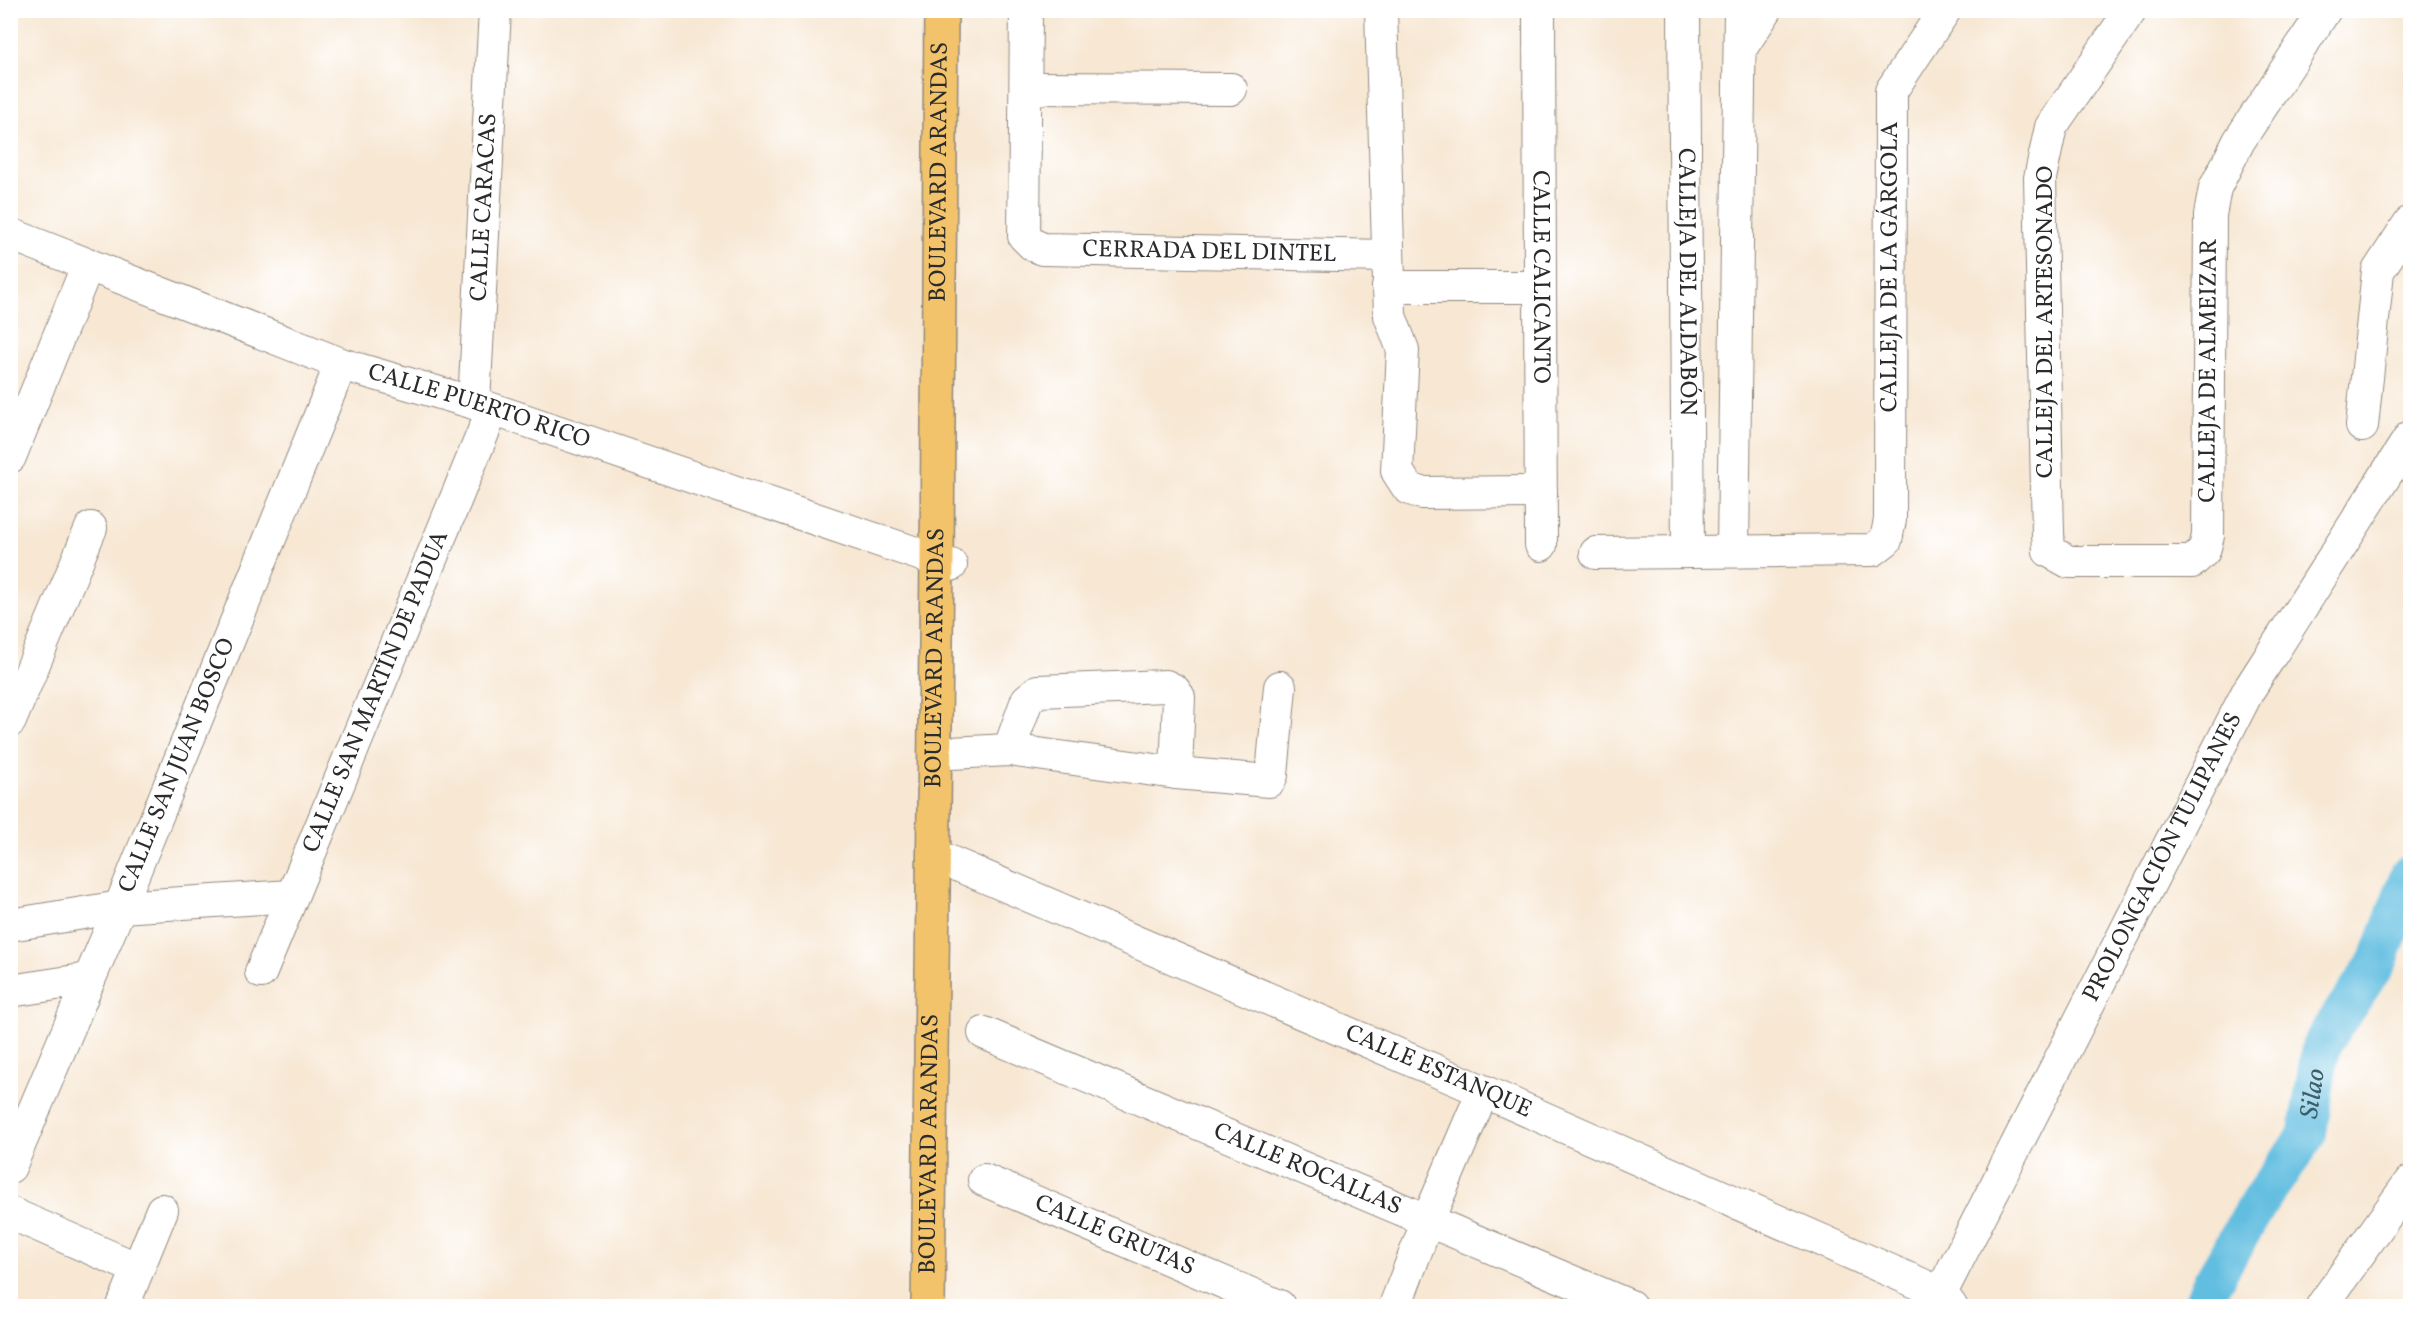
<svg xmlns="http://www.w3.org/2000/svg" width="2421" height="1317" font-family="Vollkorn,serif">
<rect width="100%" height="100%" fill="#fff"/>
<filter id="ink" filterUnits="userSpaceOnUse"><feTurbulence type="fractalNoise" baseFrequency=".0167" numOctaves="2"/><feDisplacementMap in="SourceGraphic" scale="12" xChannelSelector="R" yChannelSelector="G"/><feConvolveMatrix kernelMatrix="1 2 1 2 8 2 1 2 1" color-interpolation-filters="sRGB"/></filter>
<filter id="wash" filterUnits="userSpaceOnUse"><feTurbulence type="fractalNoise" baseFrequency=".008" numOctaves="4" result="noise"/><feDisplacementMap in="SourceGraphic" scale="24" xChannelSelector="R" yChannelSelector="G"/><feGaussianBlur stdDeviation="1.35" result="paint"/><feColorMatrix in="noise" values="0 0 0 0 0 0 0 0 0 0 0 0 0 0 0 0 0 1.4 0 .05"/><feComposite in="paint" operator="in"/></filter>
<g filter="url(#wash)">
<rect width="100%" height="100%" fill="#f7e7d3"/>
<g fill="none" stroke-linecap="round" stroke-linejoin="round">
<path stroke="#62bee0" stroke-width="39" id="s1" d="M 2202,1306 L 2210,1286 L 2261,1199 L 2307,1135 L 2321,1045 L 2379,959 L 2410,874"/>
</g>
</g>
<g filter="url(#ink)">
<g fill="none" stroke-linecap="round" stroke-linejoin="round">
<defs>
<g id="minor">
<path id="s2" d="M 1026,10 L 1024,236 L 1032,244 L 1042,249 L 1388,256"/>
<path d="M 1381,10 L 1390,316 L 1403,350 L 1397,471 L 1408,488 L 1421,493 L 1541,492"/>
<path id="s3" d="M 1539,10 L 1541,545"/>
<path id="s4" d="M 1684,10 L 1688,552"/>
<path id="s5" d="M 2131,10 L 2051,127 L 2040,178 L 2048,533 L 2049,551 L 2069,562 L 2192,562 L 2204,551 L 2208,536 L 2210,215 L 2215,188 L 2239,141 L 2325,10"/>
<path d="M 1741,48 L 1766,10"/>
<path d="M 1026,88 L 1231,89"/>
<path id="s6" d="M 10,234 L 341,364 L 474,403 L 951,565"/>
<path d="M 1388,287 L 1540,287"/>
<path id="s7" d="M 474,403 L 495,10"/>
<path d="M 2362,426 L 2378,271 L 2410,222"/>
<path d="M 10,457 L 88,264"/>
<path d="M 1733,551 L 1740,10"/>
<path id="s8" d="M 1596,553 L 1873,550 L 1886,540 L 1890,520 L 1891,91 L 1945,10"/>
<path d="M 10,721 L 91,528"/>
<path d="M 1009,750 L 1027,700 L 1038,691 L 1166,686 L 1174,690 L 1179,697 L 1176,773"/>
<path d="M 951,753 L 1009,750 L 1176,773 L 1269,781 L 1272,775 L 1280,687"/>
<path id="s9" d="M 934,855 L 1483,1091 L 1941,1293 L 1951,1306"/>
<path d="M 10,925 L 120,907 L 292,896"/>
<path id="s10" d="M 261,972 L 492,411"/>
<path d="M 10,991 L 89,979"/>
<path id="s11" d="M 984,1033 L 1630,1306"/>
<path id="s12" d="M 10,1167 L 120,907 L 341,364"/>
<path id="s13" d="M 984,1180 L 1279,1306"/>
<path d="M 10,1213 L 138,1269"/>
<path id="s14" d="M 1941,1293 L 2248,691 L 2410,437"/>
<path d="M 123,1306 L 162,1210"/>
<path d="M 1395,1306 L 1428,1220 L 1483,1091"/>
<path d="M 2322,1306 L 2410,1182"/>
</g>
<g id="major">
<path id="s15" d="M 928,1306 L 937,560 L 941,10"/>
</g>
</defs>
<use href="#minor" stroke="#91897f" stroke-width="34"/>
<use href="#major" stroke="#91897f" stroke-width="36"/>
<use href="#minor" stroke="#fff" stroke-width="32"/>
<use href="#major" stroke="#f2c36a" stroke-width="33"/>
</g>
</g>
<g text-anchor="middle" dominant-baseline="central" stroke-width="4.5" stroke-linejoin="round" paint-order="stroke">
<g font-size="24" fill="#2b2b2b" stroke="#fff">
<text stroke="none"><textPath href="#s15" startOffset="1134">BOULEVARD ARANDAS</textPath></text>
<text stroke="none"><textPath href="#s7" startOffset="196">CALLE CARACAS</textPath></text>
<text stroke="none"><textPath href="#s2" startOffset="416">CERRADA DEL DINTEL</textPath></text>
<text stroke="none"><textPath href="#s8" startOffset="567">CALLEJA DE LA GÁRGOLA</textPath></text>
<text stroke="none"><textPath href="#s3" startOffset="267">CALLE CALICANTO</textPath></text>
<text stroke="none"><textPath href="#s4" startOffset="272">CALLEJA DEL ALDABÓN</textPath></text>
<text transform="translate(2046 322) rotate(-90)">CALLEJA DEL ARTESONADO</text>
<text stroke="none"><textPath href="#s5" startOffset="910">CALLEJA DE ALMEIZAR</textPath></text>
<text stroke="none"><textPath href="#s6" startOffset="500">CALLE PUERTO RICO</textPath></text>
<text stroke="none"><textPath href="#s15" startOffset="648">BOULEVARD ARANDAS</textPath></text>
<text stroke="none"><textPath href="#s10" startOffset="303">CALLE SAN MARTÍN DE PADUA</textPath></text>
<text stroke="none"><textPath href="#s12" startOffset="435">CALLE SAN JUAN BOSCO</textPath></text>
<text stroke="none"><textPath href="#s14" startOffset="489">PROLONGACIÓN TULIPANES</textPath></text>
<text stroke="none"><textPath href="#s9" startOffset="549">CALLE ESTANQUE</textPath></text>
<text stroke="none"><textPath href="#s15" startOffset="162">BOULEVARD ARANDAS</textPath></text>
<text stroke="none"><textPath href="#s11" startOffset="351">CALLE ROCALLAS</textPath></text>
<text stroke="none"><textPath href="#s13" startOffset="142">CALLE GRUTAS</textPath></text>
</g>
<g font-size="26" font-style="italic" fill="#3e5e6a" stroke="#fff">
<text stroke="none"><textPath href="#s1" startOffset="243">Silao</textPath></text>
</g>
</g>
<rect width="2421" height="1317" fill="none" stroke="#fff" stroke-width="36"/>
</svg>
